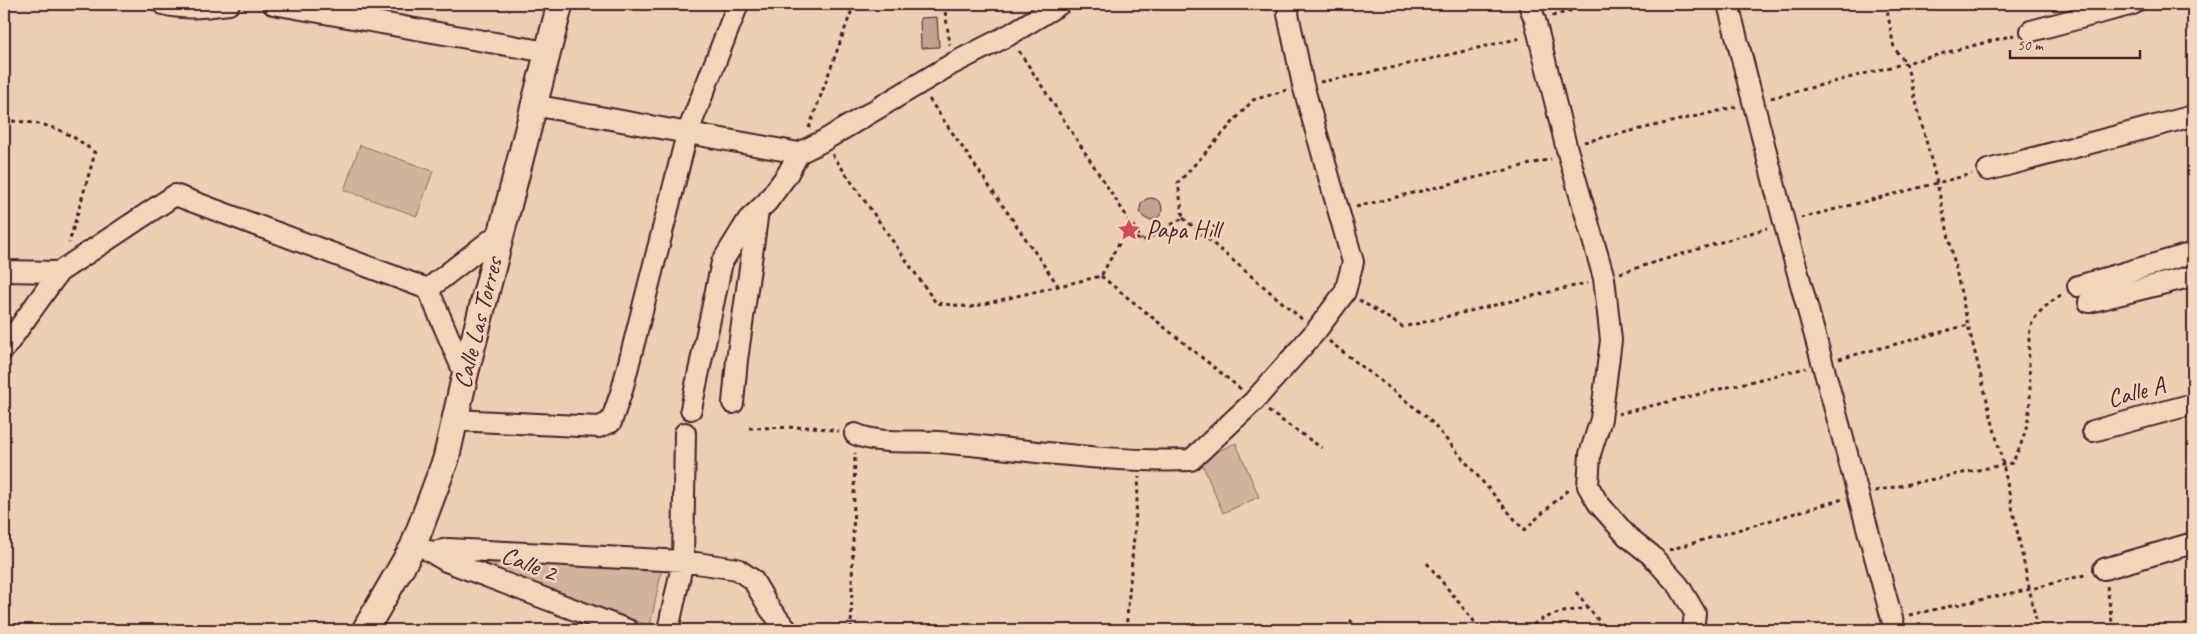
<svg xmlns="http://www.w3.org/2000/svg" width="2197" height="634" font-family="Caveat,sans-serif">
<rect width="100%" height="100%" fill="#eccfb3"/>
<filter id="ink" filterUnits="userSpaceOnUse"><feTurbulence type="fractalNoise" baseFrequency=".02" numOctaves="2"/><feDisplacementMap in="SourceGraphic" scale="10" xChannelSelector="R" yChannelSelector="G"/><feConvolveMatrix kernelMatrix="1 2 1 2 8 2 1 2 1" color-interpolation-filters="sRGB"/></filter>
<g filter="url(#ink)">
<path fill="#d1b29c" stroke="#8e6864" d="M 360,145 L 433,171 L 417,216 L 344,190 Z
M 1236,443 L 1259,497 L 1223,513 L 1200,459 Z
M 457,556 L 662,569 L 650,626 Z"/>
<path fill="#c1a090" stroke="#4a1f2b" d="M 937,17 L 939,47 L 921,48 L 920,18 Z
M1140 209a11 11 0 1 1 22 0a11 11 0 1 1-22 0Z"/>
<g fill="none" stroke-linecap="round" stroke-linejoin="round">
<defs>
<path id="minor" d="M 163,4 C 186,10 206,7 229,4
M 273,4 L 547,52
M 1529,4 L 1535,20 L 1566,146 L 1604,278 L 1611,340 L 1601,419 L 1590,454 L 1588,486 L 1598,503 L 1627,536 L 1651,555 L 1679,586 L 1695,613 L 1693,630
M 1728,4 L 1784,222 L 1895,630
M 2031,31 L 2133,4
M 533,105 L 799,153
M 1988,170 L 2193,116
M 4,271 L 59,272
M 2078,286 L 2193,253
M 428,289 L 501,232
M 2089,302 L 2193,276
M 4,349 L 59,272 L 175,195 L 428,289 L 465,375
M 733,403 L 737,360 L 758,211
M 691,409 L 722,262 L 748,220 L 767,202 L 787,175 L 799,153 L 823,141 L 952,64 L 1009,35 L 1060,4
M 455,420 L 599,427 L 611,422 L 622,390 L 687,134 L 738,4
M 2093,431 L 2193,404
M 855,434 C 880,445 911,440 938,442 C 1022,449 1106,463 1191,460 L 1254,401 L 1316,331 L 1345,292 L 1353,262 L 1303,85 L 1288,14 L 1289,4
M 429,551 L 446,561 L 628,630
M 433,552 L 448,549 L 683,561 L 737,569 L 753,580 L 770,609 L 787,630
M 2104,569 L 2193,543
M 668,630 L 683,561 L 685,433"/>
<path id="tertiary" d="M 365,630 L 413,547 L 446,459 L 465,375 L 560,4"/>
</defs>
<use href="#minor" stroke="#4a1f2b" stroke-width="24"/>
<use href="#tertiary" stroke="#4a1f2b" stroke-width="29"/>
<path stroke="#4a1f2b" stroke-width="3" stroke-dasharray="4 4" stroke-linecap="butt" d="M 944,4 L 950,45
M 1886,4 L 1894,48 L 1906,63 L 1937,183 L 1968,325 L 2003,464 L 2038,630
M 1552,16 L 1595,4
M 1019,51 L 1142,240
M 1320,82 L 1387,69 L 1521,38
M 1771,98 L 2014,35
M 929,99 L 1059,287
M 4,121 C 41,121 66,128 95,153 L 69,243
M 809,128 L 854,4
M 1584,142 L 1736,107
M 832,154 L 936,303 L 971,307 L 1101,276 L 1121,240 L 1128,236 L 1143,241 L 1183,218 L 1178,183 L 1253,100 L 1287,90
M 1356,207 L 1551,159
M 1183,218 L 1303,320
M 1801,218 L 1972,174
M 1620,273 L 1767,228
M 1101,276 L 1242,390
M 1359,300 L 1403,327 L 1587,283
M 1329,341 L 1428,418 L 1524,530 L 1570,488
M 1839,359 L 1968,325
M 1268,411 L 1322,448
M 1618,414 L 1806,368
M 749,428 L 813,427 L 839,431
M 1875,491 L 2012,463 C 2025,440 2031,415 2030,389 C 2030,374 2026,336 2032,323 C 2038,311 2052,300 2063,294
M 1669,550 L 1843,499
M 1427,563 L 1481,630
M 2107,586 L 2113,630
M 1576,592 L 1606,630
M 1909,615 L 2031,589 L 2088,574
M 1350,620 L 1358,630
M 851,630 L 855,453
M 1126,630 L 1139,477
M 1527,630 C 1543,614 1566,611 1588,608
M 1851,630 L 1874,623"/>
<use href="#minor" stroke="#f3d6b9" stroke-width="20"/>
<use href="#tertiary" stroke="#f3d6b9" stroke-width="25"/>
</g>
</g>
<defs>
<symbol id="sight-bare" viewBox="-9 -9 18 18"><path d="M0-6L1.8-2.2L6-1.7L2.9 1.2L3.7 5.4L0 3.3L-3.7 5.4L-2.9 1.2L-6-1.7L-1.8-2.2Z" fill="#d1495b" stroke="#f3d6b9" stroke-width="2.5" paint-order="stroke"/></symbol>
</defs>
<g fill-rule="evenodd">
<use href="#sight-bare" x="1113" y="214" width="32" height="32"/>
</g>
<g text-anchor="middle" dominant-baseline="central" stroke-width="5" stroke-linejoin="round" paint-order="stroke">
<g font-size="25" fill="#4a1f2b" stroke="#f3d6b9" text-anchor="start">
<text x="1146" y="230">Papa Hill</text>
</g>
<g font-size="25" fill="#4a1f2b" stroke="#f3d6b9">
<text transform="translate(478 323) rotate(-76)">Calle Las Torres</text>
<text transform="translate(2136 392) rotate(-15)">Calle A</text>
<text transform="translate(529 564) rotate(21)">Calle 2</text>
</g>
</g>
<rect width="2197" height="634" fill="none" stroke="#f3d6b9" stroke-width="20"/>
<rect x="10" y="10" width="2177" height="614" fill="none" stroke="#4a1f2b" stroke-width="2" filter="url(#ink)"/>
<path d="M2010 50v8h130v-8" fill="none" stroke="#4a1f2b" stroke-width="2.5"/>
<text x="2017" y="50" font-size="15" fill="#4a1f2b" stroke="#f3d6b9" stroke-width="4" paint-order="stroke">50 m</text>
</svg>
